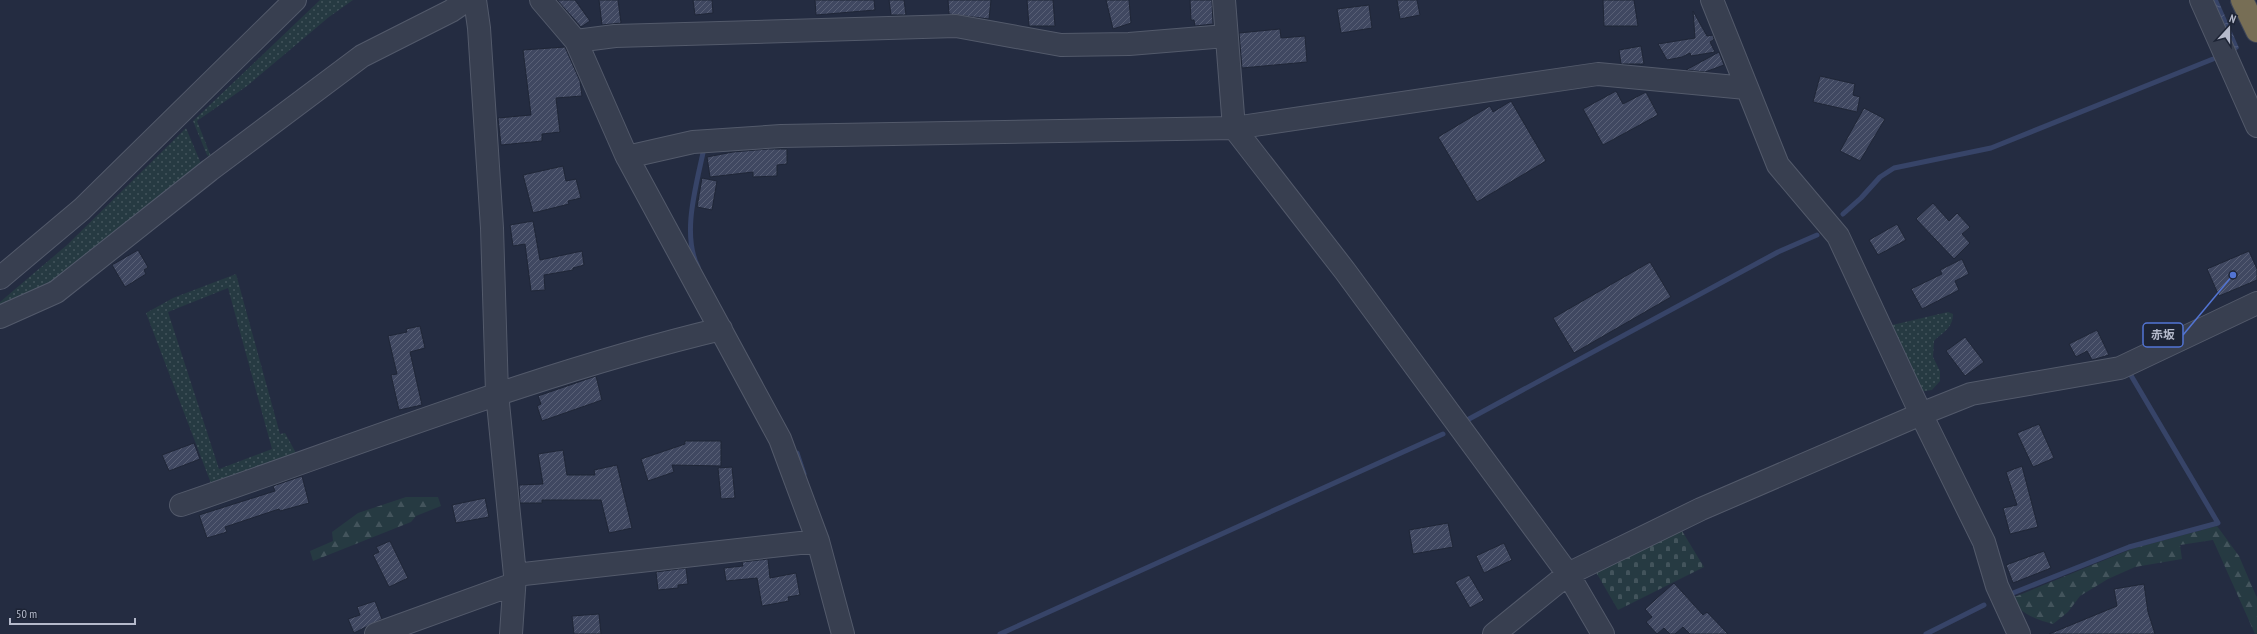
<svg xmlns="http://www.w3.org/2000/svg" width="2257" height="634" font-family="'PT Sans Narrow','Noto Sans JP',sans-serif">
<defs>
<pattern id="grass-dots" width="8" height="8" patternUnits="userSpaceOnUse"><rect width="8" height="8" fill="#263a42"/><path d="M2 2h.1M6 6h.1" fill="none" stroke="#43545c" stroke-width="1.8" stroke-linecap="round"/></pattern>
<pattern id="forest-firs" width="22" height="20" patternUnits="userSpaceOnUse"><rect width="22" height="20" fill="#263a42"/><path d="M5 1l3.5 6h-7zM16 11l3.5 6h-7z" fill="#43545c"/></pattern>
<pattern id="cemetery-stones" width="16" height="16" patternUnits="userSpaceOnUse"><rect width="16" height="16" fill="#263a42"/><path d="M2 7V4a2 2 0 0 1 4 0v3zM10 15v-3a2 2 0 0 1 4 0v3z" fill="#43545c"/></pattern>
<pattern id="water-waves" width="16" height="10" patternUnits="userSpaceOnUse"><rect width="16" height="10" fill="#374468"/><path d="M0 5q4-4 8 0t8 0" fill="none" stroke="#525d7c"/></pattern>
<pattern id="building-hatch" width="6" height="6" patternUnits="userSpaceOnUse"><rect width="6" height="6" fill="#404861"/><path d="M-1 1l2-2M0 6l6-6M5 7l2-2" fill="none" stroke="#596076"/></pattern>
</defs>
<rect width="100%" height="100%" fill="#242c41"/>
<path fill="url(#grass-dots)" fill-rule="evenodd" d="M 320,0 L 353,0 L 329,17 L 247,86 L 197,121 L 212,159 L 207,155 L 193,121 Z
M 186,128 L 202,166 L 47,289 L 0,311 L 0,302 L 67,245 Z
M 236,274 L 280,434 L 285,433 L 296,453 L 212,486 L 146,313 L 173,298 ZM 228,288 L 272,449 L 219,469 L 168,312 Z
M 1948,312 L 1953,314 C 1953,328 1943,332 1934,341 L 1933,357 L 1940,371 L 1940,381 L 1932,390 L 1918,392 L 1888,326 Z"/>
<path fill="url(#forest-firs)" d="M 406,497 L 438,497 L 441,506 L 416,516 L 411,522 L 313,561 L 310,551 L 333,541 L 332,532 L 358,513 Z
M 2217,526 L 2239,556 L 2257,598 L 2257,634 L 2255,634 L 2213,540 L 2180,545 L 2182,559 L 2135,567 L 2108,579 L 2080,596 L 2068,612 L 2053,624 C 2037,620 2018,613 2012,598 L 2134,548 Z"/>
<path fill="url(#cemetery-stones)" d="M 1679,526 L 1704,567 L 1618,610 L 1593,567 Z"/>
<path fill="url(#water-waves)" d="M 2207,0 L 2218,0 L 2239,48 L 2231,55 Z"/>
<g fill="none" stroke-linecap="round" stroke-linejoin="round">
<path stroke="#374468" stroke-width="5" d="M 1843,214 L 1861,198 L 1880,177 L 1894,168 L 1991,148 L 2213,59
M 698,267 C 681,234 697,183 704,148
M 1469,419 L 1778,252 L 1817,235
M 797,453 L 804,474
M 2013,593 L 2129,547 L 2218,523 L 2129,372
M 1000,634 L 1443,434
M 1926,634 L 1984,605"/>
</g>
<path fill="url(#building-hatch)" stroke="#1f2637" d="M 557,0 L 575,0 L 590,21 L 581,27 Z
M 599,0 L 618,0 L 621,23 L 602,25 Z
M 693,0 L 712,0 L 713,13 L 695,15 Z
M 815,0 L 874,0 L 875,10 L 816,15 Z
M 889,0 L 904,0 L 906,15 L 891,15 Z
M 948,0 L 991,0 L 989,19 L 949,14 Z
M 1027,0 L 1053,0 L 1055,26 L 1029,26 Z
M 1106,0 L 1129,0 L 1131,23 L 1113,29 Z
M 1190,0 L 1212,0 L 1213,24 L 1195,26 L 1194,20 L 1191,20 Z
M 1397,0 L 1417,0 L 1420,15 L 1400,19 Z
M 1603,0 L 1634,0 L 1638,26 L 1604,26 Z
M 1369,5 L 1372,28 L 1341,33 L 1337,9 Z
M 1693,11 L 1707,36 L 1713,35 L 1714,39 L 1710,42 L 1715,52 L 1691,56 L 1690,53 L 1682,57 L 1667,60 L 1658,44 L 1695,38 Z
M 1280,29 L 1281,38 L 1305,36 L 1307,62 L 1242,68 L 1239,33 Z
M 1641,46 L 1644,64 L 1621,64 L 1619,50 Z
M 565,47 L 580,81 L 582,96 L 556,98 L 560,132 L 542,134 L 542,141 L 501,145 L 498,118 L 531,115 L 523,50 Z
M 1719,52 L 1724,65 L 1705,72 L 1686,70 Z
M 1820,76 L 1855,84 L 1853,95 L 1860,97 L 1857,112 L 1813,102 Z
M 1616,91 L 1623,104 L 1646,92 L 1658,115 L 1603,145 L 1583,109 Z
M 1511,101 L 1546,161 L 1477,202 L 1438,137 L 1490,106 L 1493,112 Z
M 1864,108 L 1885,119 L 1860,161 L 1840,151 Z
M 768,149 L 787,149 L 787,164 L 777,165 L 777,176 L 753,177 L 753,172 L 710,177 L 707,157 L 733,152 Z
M 563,166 L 566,181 L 576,179 L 581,198 L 568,201 L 569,204 L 533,213 L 523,175 Z
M 702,178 L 717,181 L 712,210 L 697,207 Z
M 1933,203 L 1949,221 L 1957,213 L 1970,227 L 1962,234 L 1970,243 L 1954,259 L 1916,219 Z
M 533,221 L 540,260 L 582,251 L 584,265 L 573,268 L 573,270 L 544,275 L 545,290 L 531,291 L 525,244 L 513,246 L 510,225 Z
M 1897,224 L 1906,240 L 1878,255 L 1869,240 Z
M 138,250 L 148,267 L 144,270 L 146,274 L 125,287 L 112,265 Z
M 2249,251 L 2257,269 L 2257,280 L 2219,296 L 2207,269 Z
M 1962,259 L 1969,274 L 1955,281 L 1959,290 L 1922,309 L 1911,289 L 1942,274 L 1940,270 Z
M 1650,262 L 1671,297 L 1574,353 L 1553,318 Z
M 420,326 L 425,348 L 410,352 L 422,405 L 399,410 L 391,375 L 397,374 L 388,336 L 407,332 L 406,329 Z
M 2097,330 L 2109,355 L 2092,360 L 2087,351 L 2076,357 L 2069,344 Z
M 1965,337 L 1984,362 L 1965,376 L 1946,351 Z
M 596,376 L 602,400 L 542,421 L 537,406 L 541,404 L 538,396 Z
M 2039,424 L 2054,458 L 2033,467 L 2017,433 Z
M 685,441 L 721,441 L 721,466 L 672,465 L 674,472 L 648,481 L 641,459 L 685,444 Z
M 194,443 L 200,459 L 169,471 L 162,455 Z
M 563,450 L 567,475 L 595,475 L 594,470 L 617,465 L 632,528 L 609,533 L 601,500 L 542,500 L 542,503 L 520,503 L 519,485 L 543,484 L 538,454 Z
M 2022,466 L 2038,527 L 2010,534 L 2003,508 L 2017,505 L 2006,472 Z
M 732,467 L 735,498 L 721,499 L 718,468 Z
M 302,476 L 309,503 L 280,511 L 279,509 L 225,527 L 227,532 L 207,538 L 199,515 L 275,491 L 273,486 Z
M 485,498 L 489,517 L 456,523 L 452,505 Z
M 1448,523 L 1453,547 L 1413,554 L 1409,530 Z
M 390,541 L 408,578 L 389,587 L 373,555 L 379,552 L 376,547 Z
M 1504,543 L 1512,560 L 1484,573 L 1476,556 Z
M 2044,551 L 2051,568 L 2013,583 L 2006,565 Z
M 768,559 L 770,578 L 796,573 L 800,595 L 788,597 L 789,601 L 762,606 L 757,578 L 726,581 L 724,568 L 743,566 L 742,562 Z
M 686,568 L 688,584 L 678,585 L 678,588 L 658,590 L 656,572 Z
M 1469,575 L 1484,600 L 1470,608 L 1455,582 Z
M 1674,583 L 1703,615 L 1707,612 L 1728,634 L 1690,634 L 1683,627 L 1675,634 L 1670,634 L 1664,628 L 1657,634 L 1646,622 L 1652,617 L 1645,609 Z
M 2144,584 L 2148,612 L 2155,634 L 2049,634 L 2117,606 L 2114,589 Z
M 375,601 L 382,619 L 354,633 L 348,619 L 360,615 L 357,607 Z
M 599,614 L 601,634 L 574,634 L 572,616 Z"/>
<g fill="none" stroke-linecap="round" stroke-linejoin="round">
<defs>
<path id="minor" d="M 475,0 L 479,28 L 492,228 L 497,393 L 515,575 L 511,634
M 541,0 L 576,41 L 626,155 L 780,439 L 818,541 L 843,634
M 1224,0 L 1234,128 L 1345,271 L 1568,574 L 1603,634
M 1712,0 L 1778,165 L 1838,236 L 1921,414 L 1984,542 L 1997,586 L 2019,634
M 2201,0 L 2257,126
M 576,41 L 615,36 L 956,26 L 1061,45 L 1129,44 L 1226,36
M 627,157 L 693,142 L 781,136 L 1234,128 L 1598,74 L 1746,88
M 0,278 L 82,209 L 295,0
M 0,317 L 56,292 L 210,170 L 362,56 L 451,11 L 467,0
M 181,505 C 360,444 537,373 721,329
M 515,575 L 818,541
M 376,634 L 514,584
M 1494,634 L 1568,574 L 1701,509 L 1921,414 L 1971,394 L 2120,368 L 2257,303"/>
<path id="highway" d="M 2242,0 L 2257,31"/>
</defs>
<use href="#minor" stroke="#535a6b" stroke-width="24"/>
<use href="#highway" stroke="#404758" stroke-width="24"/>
<use href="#minor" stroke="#383f50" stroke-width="22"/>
<use href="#highway" stroke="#776e55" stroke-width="22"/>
</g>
<path fill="none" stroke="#5274d3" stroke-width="1.5" d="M2233 275L2183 335"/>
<circle fill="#5274d3" stroke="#1d2435" stroke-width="1.5" cx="2233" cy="275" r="4"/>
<rect fill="#1d2435" stroke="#5274d3" stroke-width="1.5" x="2143" y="323" width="40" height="24" rx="4"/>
<g font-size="12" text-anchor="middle" font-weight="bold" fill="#b5bacb">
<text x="2163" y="339">赤坂</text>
</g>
<g transform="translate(2229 28) rotate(21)" stroke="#1d2435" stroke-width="3" paint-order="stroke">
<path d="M0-3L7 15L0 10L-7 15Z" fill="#b5bacb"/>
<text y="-6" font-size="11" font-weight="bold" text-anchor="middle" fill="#b5bacb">N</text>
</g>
<path d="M10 618v6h125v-6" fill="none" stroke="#b5bacb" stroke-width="2"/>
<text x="16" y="618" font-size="12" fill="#b5bacb" stroke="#1d2435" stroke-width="3" paint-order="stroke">50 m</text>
</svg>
